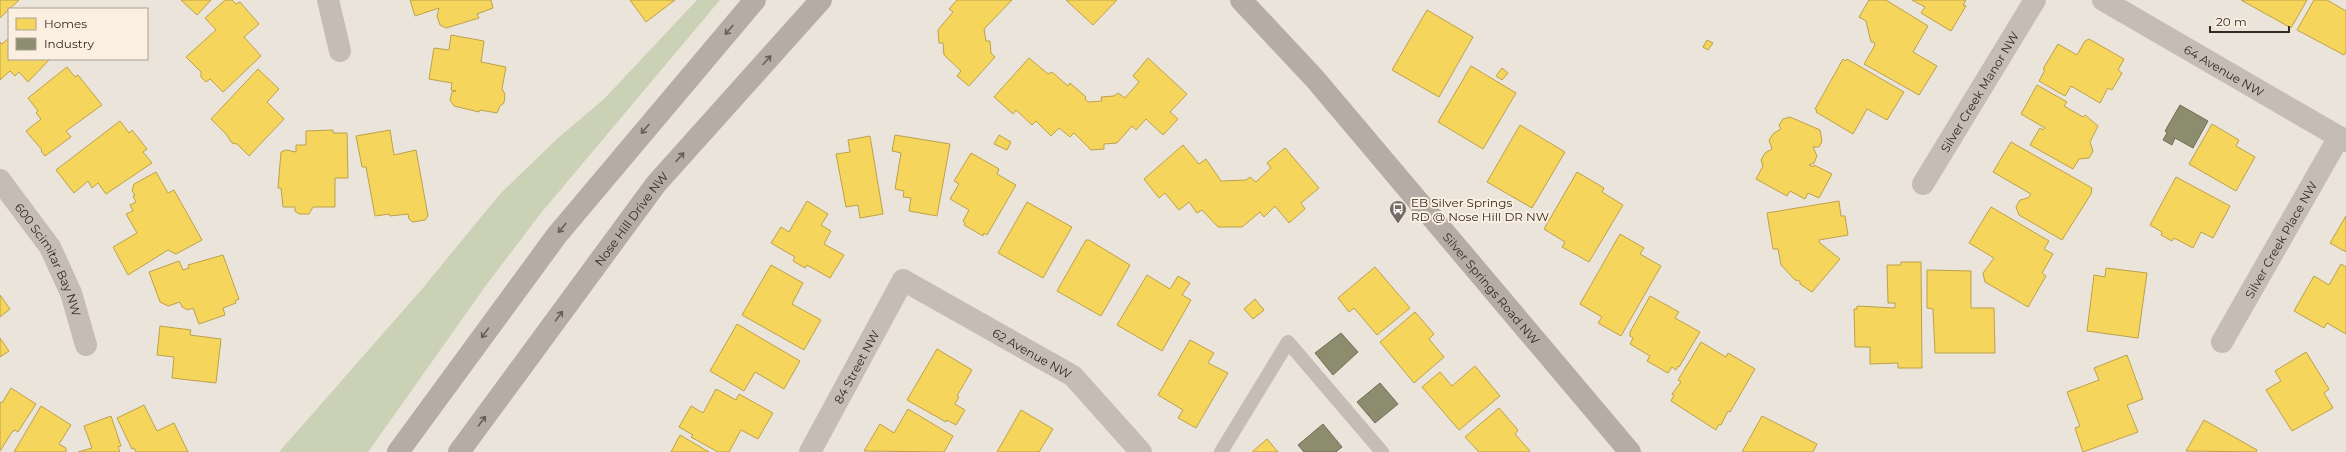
<svg xmlns="http://www.w3.org/2000/svg" width="2346" height="452" font-family="Montserrat,sans-serif">
<rect width="100%" height="100%" fill="#ebe4db"/>
<path fill="#cbd1b4" d="M 697,0 L 720,0 L 541,213 L 487,284 L 368,452 L 279,452 L 422,289 L 500,194 L 558,138 L 604,99 Z"/>
<path fill="#f6d55c" stroke="#bca14b" d="M 0,0 L 19,0 L 0,18 Z
M 181,0 L 211,0 L 197,15 Z
M 225,0 L 232,0 L 236,4 L 240,2 L 259,24 L 244,37 L 261,56 L 223,92 L 210,79 L 206,82 L 201,77 L 201,72 L 186,57 L 216,30 L 205,18 Z
M 410,0 L 491,0 L 493,8 L 477,14 L 479,18 L 446,28 L 440,25 L 437,16 L 439,8 L 415,16 Z
M 630,0 L 675,0 L 646,22 Z
M 957,0 L 1012,0 L 984,29 L 986,41 L 990,41 L 991,53 L 995,57 L 969,86 L 957,76 L 961,71 L 944,55 L 943,43 L 939,43 L 938,30 L 953,12 L 949,9 Z
M 1066,0 L 1117,0 L 1093,25 Z
M 1869,0 L 1886,0 L 1928,26 L 1913,52 L 1937,66 L 1919,95 L 1864,64 L 1875,45 L 1874,42 L 1871,42 L 1866,21 L 1859,17 Z
M 1912,0 L 1966,0 L 1963,5 L 1966,6 L 1951,31 L 1921,13 L 1925,7 Z
M 2241,0 L 2307,0 L 2291,28 Z
M 2314,0 L 2327,0 L 2346,11 L 2346,52 L 2344,55 L 2297,30 Z
M 1427,10 L 1473,37 L 1439,97 L 1392,70 Z
M 451,35 L 484,41 L 481,62 L 506,67 L 502,89 L 505,94 L 504,103 L 500,106 L 497,113 L 480,110 L 479,112 L 454,106 L 450,100 L 452,92 L 456,91 L 451,90 L 452,83 L 429,79 L 434,48 L 449,50 Z
M 9,38 L 9,59 L 50,59 L 28,82 L 19,72 L 15,76 L 10,71 L 0,80 L 0,42 L 2,44 Z
M 2089,39 L 2124,59 L 2118,70 L 2122,73 L 2112,90 L 2108,88 L 2100,103 L 2071,86 L 2065,96 L 2039,81 L 2045,70 L 2043,69 L 2058,44 L 2077,55 L 2085,41 Z
M 1707,40 L 1713,43 L 1708,50 L 1703,47 Z
M 1029,58 L 1048,74 L 1052,72 L 1068,86 L 1070,83 L 1086,97 L 1085,99 L 1088,102 L 1102,101 L 1101,97 L 1114,96 L 1118,93 L 1125,98 L 1139,82 L 1133,76 L 1148,58 L 1187,94 L 1170,112 L 1178,119 L 1163,135 L 1146,119 L 1136,130 L 1132,126 L 1117,143 L 1104,144 L 1104,149 L 1091,150 L 1074,133 L 1070,137 L 1059,128 L 1051,136 L 1036,121 L 1032,125 L 1016,110 L 1013,114 L 994,97 Z
M 1843,59 L 1845,61 L 1847,59 L 1904,92 L 1887,120 L 1867,109 L 1853,134 L 1816,112 L 1817,110 L 1815,109 Z
M 1471,66 L 1516,93 L 1483,149 L 1438,122 Z
M 67,67 L 75,77 L 78,75 L 102,105 L 66,131 L 71,137 L 45,156 L 41,151 L 42,150 L 26,131 L 41,119 L 36,113 L 38,111 L 28,98 Z
M 1502,68 L 1508,73 L 1502,80 L 1496,76 Z
M 258,69 L 279,89 L 267,102 L 284,119 L 249,156 L 237,144 L 232,143 L 226,134 L 211,119 Z
M 2037,85 L 2067,102 L 2064,106 L 2083,117 L 2085,115 L 2098,126 L 2090,142 L 2093,151 L 2089,158 L 2079,159 L 2073,169 L 2030,145 L 2040,128 L 2043,130 L 2045,128 L 2021,114 Z
M 1790,117 L 1820,130 L 1822,141 L 1819,147 L 1813,147 L 1817,156 L 1814,163 L 1809,165 L 1813,167 L 1814,165 L 1832,174 L 1819,198 L 1808,193 L 1805,199 L 1790,191 L 1787,196 L 1756,179 L 1763,166 L 1761,160 L 1765,153 L 1772,149 L 1769,140 L 1774,133 L 1781,129 L 1779,125 L 1783,119 Z
M 120,121 L 129,133 L 132,130 L 147,149 L 143,152 L 152,163 L 106,194 L 98,183 L 92,188 L 88,181 L 74,193 L 56,170 Z
M 2212,124 L 2239,140 L 2236,146 L 2255,157 L 2236,191 L 2189,164 Z
M 1520,125 L 1565,152 L 1532,208 L 1487,182 Z
M 333,130 L 333,133 L 347,133 L 348,178 L 335,178 L 335,207 L 313,207 L 309,214 L 299,214 L 295,211 L 295,207 L 283,207 L 281,188 L 278,188 L 281,152 L 286,150 L 296,152 L 296,145 L 306,145 L 306,131 Z
M 390,130 L 394,155 L 416,150 L 428,216 L 425,220 L 413,222 L 409,219 L 408,214 L 390,216 L 389,214 L 375,216 L 366,167 L 362,167 L 356,136 Z
M 895,135 L 950,144 L 937,216 L 909,211 L 911,198 L 903,197 L 904,191 L 895,189 L 901,153 L 892,151 Z
M 999,135 L 1011,142 L 1007,150 L 994,144 Z
M 870,136 L 883,214 L 860,218 L 858,205 L 846,207 L 836,154 L 850,152 L 848,140 Z
M 2011,142 L 2092,188 L 2091,194 L 2062,240 L 2019,215 L 2016,207 L 2020,200 L 2028,198 L 2031,194 L 1993,172 Z
M 1183,145 L 1199,164 L 1206,159 L 1221,181 L 1246,180 L 1250,177 L 1256,182 L 1271,168 L 1267,163 L 1285,148 L 1319,188 L 1301,203 L 1305,209 L 1289,223 L 1275,206 L 1264,217 L 1260,212 L 1242,227 L 1218,227 L 1202,210 L 1197,213 L 1189,202 L 1179,210 L 1165,193 L 1159,198 L 1144,179 Z
M 971,153 L 999,169 L 997,174 L 1016,185 L 987,235 L 984,233 L 983,236 L 964,225 L 965,223 L 963,221 L 969,210 L 950,199 L 959,184 L 954,181 Z
M 156,172 L 168,193 L 174,190 L 202,240 L 176,254 L 168,250 L 128,275 L 113,247 L 137,233 L 126,214 L 133,211 L 130,205 L 136,202 L 133,196 L 135,195 L 132,191 L 134,184 Z
M 1577,172 L 1604,188 L 1602,192 L 1623,205 L 1589,262 L 1562,247 L 1565,242 L 1544,229 Z
M 2176,177 L 2230,206 L 2213,238 L 2201,232 L 2193,248 L 2174,238 L 2172,241 L 2161,235 L 2162,232 L 2150,225 Z
M 807,201 L 828,214 L 821,225 L 831,231 L 824,244 L 844,255 L 830,278 L 807,265 L 805,268 L 793,261 L 795,257 L 771,243 L 781,227 L 789,232 Z
M 1839,201 L 1841,216 L 1845,216 L 1848,235 L 1819,240 L 1820,243 L 1840,259 L 1812,292 L 1800,284 L 1800,281 L 1795,280 L 1781,265 L 1778,249 L 1773,249 L 1767,213 Z
M 1027,202 L 1072,227 L 1043,278 L 998,253 Z
M 1991,207 L 2049,241 L 2044,249 L 2053,254 L 2042,273 L 2046,276 L 2028,307 L 1985,282 L 1983,273 L 1994,258 L 1969,243 Z
M 2346,216 L 2346,252 L 2330,243 Z
M 1620,234 L 1644,248 L 1640,254 L 1661,266 L 1621,336 L 1598,323 L 1602,317 L 1580,304 Z
M 1086,240 L 1089,240 L 1130,265 L 1101,316 L 1057,291 Z
M 223,255 L 239,299 L 235,301 L 236,303 L 223,308 L 225,315 L 199,324 L 193,308 L 188,310 L 182,307 L 180,302 L 168,306 L 160,302 L 149,272 L 179,261 L 183,270 L 189,268 L 188,265 Z
M 1901,262 L 1921,262 L 1922,368 L 1898,368 L 1898,363 L 1870,364 L 1870,347 L 1855,347 L 1854,309 L 1857,309 L 1857,306 L 1895,308 L 1895,303 L 1888,303 L 1887,265 L 1901,265 Z
M 2341,264 L 2346,267 L 2346,334 L 2327,323 L 2324,328 L 2294,311 L 2314,276 L 2329,285 Z
M 771,265 L 803,283 L 792,304 L 821,320 L 804,350 L 742,315 Z
M 1375,267 L 1410,308 L 1377,335 L 1354,308 L 1349,312 L 1338,298 Z
M 2106,268 L 2147,273 L 2138,338 L 2087,331 L 2094,275 L 2105,277 Z
M 1927,270 L 1971,271 L 1971,308 L 1994,308 L 1995,353 L 1935,353 L 1933,309 L 1927,308 Z
M 1147,275 L 1170,289 L 1178,276 L 1190,283 L 1182,295 L 1191,300 L 1162,351 L 1117,325 Z
M 0,295 L 10,309 L 0,317 Z
M 1650,296 L 1679,312 L 1675,318 L 1700,332 L 1679,367 L 1678,366 L 1676,370 L 1672,367 L 1668,373 L 1647,361 L 1650,356 L 1630,344 L 1633,338 L 1630,336 L 1630,332 Z
M 1255,299 L 1264,310 L 1253,319 L 1244,309 Z
M 1415,312 L 1434,334 L 1429,339 L 1444,357 L 1414,383 L 1380,342 Z
M 737,324 L 800,361 L 784,389 L 755,372 L 744,391 L 710,371 Z
M 160,326 L 191,330 L 190,335 L 221,339 L 216,383 L 172,378 L 174,357 L 157,355 Z
M 0,338 L 9,351 L 0,357 Z
M 1190,340 L 1214,353 L 1208,363 L 1228,373 L 1196,428 L 1178,418 L 1183,410 L 1158,395 Z
M 1701,342 L 1726,357 L 1728,353 L 1755,369 L 1730,412 L 1728,411 L 1721,425 L 1719,424 L 1716,430 L 1671,401 L 1674,395 L 1672,394 L 1681,382 L 1678,380 Z
M 937,349 L 972,370 L 957,396 L 959,397 L 955,404 L 965,410 L 956,425 L 947,420 L 946,422 L 907,400 Z
M 2306,352 L 2329,389 L 2324,393 L 2333,408 L 2292,431 L 2266,390 L 2281,381 L 2275,371 Z
M 2127,355 L 2143,399 L 2127,405 L 2138,432 L 2083,452 L 2075,428 L 2080,426 L 2067,392 L 2099,380 L 2094,368 Z
M 1475,366 L 1500,396 L 1459,430 L 1422,387 L 1440,372 L 1452,386 Z
M 11,388 L 36,404 L 18,432 L 15,430 L 12,432 L 0,451 L 0,402 L 2,403 Z
M 716,389 L 736,400 L 739,394 L 773,413 L 758,439 L 741,430 L 729,452 L 718,452 L 691,437 L 693,435 L 679,427 L 691,406 L 703,413 Z
M 144,405 L 157,431 L 174,423 L 188,452 L 136,452 L 134,448 L 132,449 L 117,418 Z
M 41,406 L 71,425 L 59,444 L 66,448 L 66,452 L 14,452 Z
M 1499,408 L 1518,430 L 1515,434 L 1530,451 L 1528,452 L 1479,452 L 1465,437 Z
M 908,409 L 953,436 L 944,452 L 864,451 L 880,424 L 894,433 Z
M 1021,410 L 1053,429 L 1039,452 L 997,452 Z
M 111,416 L 121,446 L 118,447 L 120,452 L 78,452 L 92,448 L 84,426 Z
M 1762,416 L 1817,444 L 1813,452 L 1742,452 Z
M 2204,420 L 2257,450 L 2256,452 L 2186,451 Z
M 680,435 L 709,452 L 671,452 Z
M 1267,439 L 1278,452 L 1252,452 Z"/>
<path fill="#8c8c6e" stroke="#726e58" d="M 2180,105 L 2208,121 L 2193,148 L 2175,138 L 2172,145 L 2163,140 L 2167,133 L 2165,131 Z
M 1341,333 L 1358,352 L 1333,375 L 1315,353 Z
M 1380,383 L 1398,404 L 1375,423 L 1357,402 Z
M 1323,424 L 1342,447 L 1336,452 L 1304,452 L 1298,445 Z"/>
<g fill="none" stroke-linecap="round" stroke-linejoin="round">
<path stroke="#c4bcb5" stroke-width="14" d="M 1221,452 L 1288,342 L 1382,452"/>
<g stroke="#c4bcb5" stroke-width="22">
<path d="M 328,0 L 340,51"/>
<path id="s1" d="M 2103,0 L 2346,141"/>
<path id="s2" d="M 0,180 L 50,247 L 71,293 L 86,345"/>
<path id="s3" d="M 1923,184 L 2035,0"/>
<path id="s4" d="M 2222,342 L 2339,137"/>
<path id="s5" d="M 810,452 L 903,280 L 1073,376 L 1141,452"/>
</g>
<g stroke="#b5aca5" stroke-width="22">
<path id="s6" d="M 1241,0 L 1315,79 L 1630,452"/>
<path d="M 398,452 L 557,235 L 755,0"/>
<path id="s7" d="M 459,452 L 656,184 L 821,0"/>
</g>
</g>
<defs><path id="oneway-shaft" d="M-6 0H5M1.5-3L5.5 0L1.5 3" fill="none" stroke-width="1.6" stroke-linecap="round" stroke-linejoin="round"/></defs>
<g stroke="#685d58">
<use href="#oneway-shaft" transform="translate(729 30) rotate(130)"/>
<use href="#oneway-shaft" transform="translate(767 60) rotate(-48)"/>
<use href="#oneway-shaft" transform="translate(645 129) rotate(130)"/>
<use href="#oneway-shaft" transform="translate(680 157) rotate(-48)"/>
<use href="#oneway-shaft" transform="translate(562 228) rotate(130)"/>
<use href="#oneway-shaft" transform="translate(559 316) rotate(-54)"/>
<use href="#oneway-shaft" transform="translate(485 333) rotate(126)"/>
<use href="#oneway-shaft" transform="translate(482 421) rotate(-54)"/>
</g>
<defs>
<symbol id="bus-pin" viewBox="-11 -11 22 30"><path d="M0 17L-7.5 6A9.5 9.5 0 1 1 7.5 6Z" fill="#746a64" stroke="#faefe0"/><path d="M-5-6H5V4H4V6H2V4H-2V6H-4V4H-5ZM-3.5-4V0h7V-4ZM-3.5 1.2v1.5H-2V1.2ZM2 1.2v1.5H3.5V1.2Z" fill="#fff"/></symbol>
</defs>
<g fill-rule="evenodd">
<use href="#bus-pin" x="1388" y="199" width="20" height="27"/>
</g>
<g text-anchor="middle" dominant-baseline="central" stroke-width="4" stroke-linejoin="round" paint-order="stroke">
<g font-size="12" fill="#342924" stroke="#faefe0">
<text stroke="none"><textPath href="#s1" startOffset="140">64 Avenue NW</textPath></text>
<text stroke="none"><textPath href="#s3" startOffset="108">Silver Creek Manor NW</textPath></text>
<text stroke="none"><textPath href="#s7" startOffset="290">Nose Hill Drive NW</textPath></text>
<text stroke="none"><textPath href="#s4" startOffset="118">Silver Creek Place NW</textPath></text>
<text stroke="none"><textPath href="#s2" startOffset="94">600 Scimitar Bay NW</textPath></text>
<text stroke="none"><textPath href="#s6" startOffset="382">Silver Springs Road NW</textPath></text>
<text stroke="none"><textPath href="#s5" startOffset="344">62 Avenue NW</textPath></text>
<text stroke="none"><textPath href="#s5" startOffset="97">84 Street NW</textPath></text>
</g>
<g font-size="12" fill="#342924" stroke="#faefe0" text-anchor="start">
<text x="1411" y="202">EB Silver Springs<tspan x="1411" dy="14">RD @ Nose Hill DR NW</tspan></text>
</g>
</g>
<rect x="8" y="8" width="140" height="52" fill="#faefe0" stroke="#aba095"/>
<rect x="16" y="18" width="20" height="12" fill="#f6d55c" stroke="#aba095"/>
<text x="44" y="28" font-size="12" fill="#342924">Homes</text>
<rect x="16" y="38" width="20" height="12" fill="#8c8c6e" stroke="#aba095"/>
<text x="44" y="48" font-size="12" fill="#342924">Industry</text>
<path d="M2210 26v6h79v-6" fill="none" stroke="#342924" stroke-width="2"/>
<text x="2216" y="26" font-size="12" fill="#342924" stroke="#faefe0" stroke-width="3" paint-order="stroke">20 m</text>
</svg>
